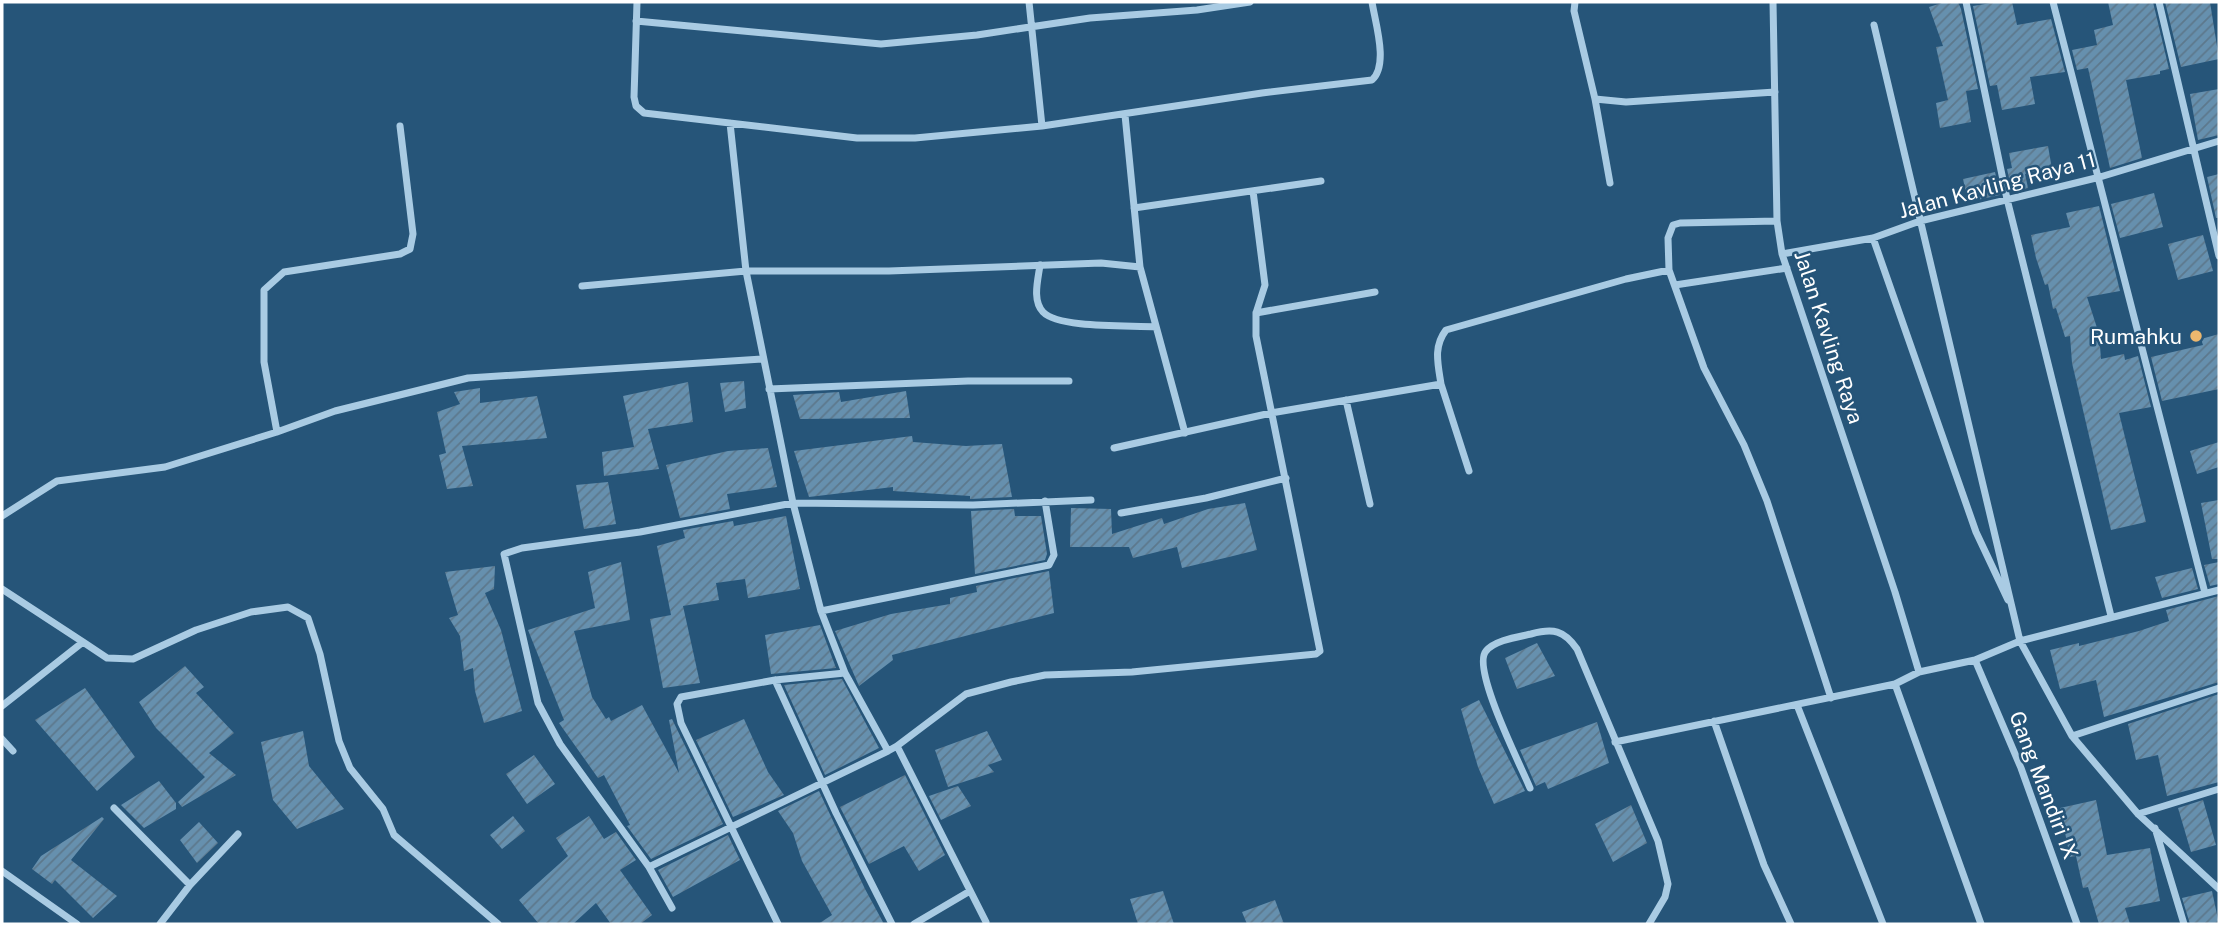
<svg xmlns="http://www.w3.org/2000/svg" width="2221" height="926" font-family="'Public Sans',sans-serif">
<defs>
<pattern id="building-hatch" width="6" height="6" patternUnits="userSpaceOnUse" patternTransform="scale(1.75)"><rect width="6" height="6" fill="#6690ae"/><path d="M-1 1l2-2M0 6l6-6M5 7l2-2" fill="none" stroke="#5d788c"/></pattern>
</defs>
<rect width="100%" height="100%" fill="#265579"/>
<path fill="url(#building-hatch)" d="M 1945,2 L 1958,2 L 1961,9 L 1978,89 L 1966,91 L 1971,122 L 1940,128 L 1936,103 L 1948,100 L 1936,47 L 1943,46 L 1929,7 Z
M 1997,2 L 2012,2 L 2017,25 L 2051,19 L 2065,72 L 2030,77 L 2035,104 L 2002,110 L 1997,85 L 1990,86 L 1973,6 Z
M 2108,2 L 2153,2 L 2169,69 L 2160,71 L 2160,74 L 2126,80 L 2142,158 L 2110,168 L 2088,68 L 2077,70 L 2072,50 L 2097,45 L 2094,30 L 2113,25 Z
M 2165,2 L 2210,2 L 2219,59 L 2181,67 Z
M 2219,89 L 2219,135 L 2198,140 L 2190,94 Z
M 2048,146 L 2052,169 L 2025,174 L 2028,188 L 2012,192 L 2007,169 L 2012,168 L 2009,153 Z
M 1995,172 L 2000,195 L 1968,202 L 1963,179 Z
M 2219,174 L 2219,218 L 2216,218 L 2207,177 Z
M 2154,193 L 2163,227 L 2120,238 L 2111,204 Z
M 2099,206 L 2120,291 L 2087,297 L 2099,334 L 2101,359 L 2124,354 L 2125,360 L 2138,356 L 2151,407 L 2119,413 L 2146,522 L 2111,530 L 2072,363 L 2070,336 L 2065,337 L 2056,308 L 2053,309 L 2048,284 L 2045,285 L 2036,258 L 2031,235 L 2070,227 L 2066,213 Z
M 2203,235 L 2213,271 L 2178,280 L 2168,244 Z
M 2219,334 L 2219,389 L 2162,401 L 2151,357 L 2203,345 L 2201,339 Z
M 744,381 L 746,408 L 725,412 L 720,383 Z
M 688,382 L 693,422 L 648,429 L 659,469 L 604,476 L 602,452 L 634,447 L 623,396 Z
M 480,388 L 480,403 L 537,396 L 547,438 L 462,446 L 473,486 L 447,489 L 439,455 L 446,453 L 437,412 L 460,404 L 454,392 Z
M 906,391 L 910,418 L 800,419 L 793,395 L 839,392 L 841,402 Z
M 912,436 L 913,442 L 966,446 L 1002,444 L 1012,497 L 970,499 L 970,496 L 893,491 L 893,487 L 809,497 L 794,451 Z
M 2219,442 L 2219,467 L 2197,474 L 2190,451 Z
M 768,448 L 777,487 L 727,494 L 730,509 L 680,518 L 666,465 L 728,451 Z
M 608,482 L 616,524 L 584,529 L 576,485 Z
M 2219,500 L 2219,559 L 2212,559 L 2201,503 Z
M 1245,503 L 1257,550 L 1229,557 L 1182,568 L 1177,547 L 1133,558 L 1129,547 L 1070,547 L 1071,508 L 1111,509 L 1112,534 L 1162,518 L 1164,524 L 1208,509 Z
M 1014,509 L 1015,516 L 1041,516 L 1047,554 L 1045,560 L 975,574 L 971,511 Z
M 786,516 L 800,589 L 748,598 L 745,579 L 716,583 L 719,600 L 683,606 L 700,683 L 663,688 L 650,619 L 671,615 L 657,546 L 685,538 L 683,530 L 733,521 L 734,526 Z
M 621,562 L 630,620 L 574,631 L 592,697 L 606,719 L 609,717 L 611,721 L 642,705 L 679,773 L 669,720 L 672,719 L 723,824 L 651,859 L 627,826 L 630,825 L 604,775 L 598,778 L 559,723 L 564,720 L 528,630 L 595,608 L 588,572 Z
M 2219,562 L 2219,584 L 2210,586 L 2204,565 Z
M 495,566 L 494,589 L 485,593 L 501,630 L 522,711 L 484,723 L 475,691 L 473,668 L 464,671 L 460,636 L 449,618 L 458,615 L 445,572 Z
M 2192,568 L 2198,589 L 2162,598 L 2155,577 Z
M 1049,571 L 1054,613 L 892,655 L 893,660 L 859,686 L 835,631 L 891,614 L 950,604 L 950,598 L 977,592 L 976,586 Z
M 2219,596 L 2219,682 L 2104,717 L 2096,680 L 2060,689 L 2050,650 L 2079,643 L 2079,646 L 2139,631 L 2169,621 L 2166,610 Z
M 820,625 L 836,668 L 771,674 L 765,635 Z
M 1537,643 L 1555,676 L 1517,689 L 1505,658 Z
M 185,666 L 204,687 L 196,693 L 234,733 L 209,753 L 236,775 L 182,807 L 178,802 L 205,777 L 156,728 L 139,702 Z
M 842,679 L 879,748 L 825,775 L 784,685 Z
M 85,688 L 135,757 L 97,791 L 35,720 Z
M 2219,694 L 2219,782 L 2167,796 L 2158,755 L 2136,760 L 2128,724 Z
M 1479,700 L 1525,791 L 1494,804 L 1478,767 L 1461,709 Z
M 744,719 L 768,772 L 784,795 L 733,817 L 696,740 Z
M 1597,722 L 1609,763 L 1548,789 L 1545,782 L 1536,786 L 1520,750 Z
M 303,731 L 309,766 L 344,809 L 297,829 L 273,800 L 261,742 Z
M 987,731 L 1002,760 L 988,765 L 994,772 L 948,787 L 935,750 Z
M 534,755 L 555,784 L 527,804 L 506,774 Z
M 905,775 L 945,855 L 919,871 L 904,846 L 869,864 L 840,807 Z
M 159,781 L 176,803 L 176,809 L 144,828 L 121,805 Z
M 958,786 L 971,806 L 941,820 L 929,796 Z
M 819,791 L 865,889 L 884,924 L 818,924 L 832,915 L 802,861 L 793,833 L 778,811 Z
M 2096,800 L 2107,855 L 2150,848 L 2160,901 L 2125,908 L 2130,924 L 2099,924 L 2088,887 L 2083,888 L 2076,856 L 2070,857 L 2060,808 Z
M 2203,800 L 2216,845 L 2191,852 L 2178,808 Z
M 1631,805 L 1647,843 L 1613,862 L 1595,824 Z
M 513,816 L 525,831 L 502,849 L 490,835 Z
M 589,816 L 604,839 L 616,832 L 636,860 L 620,870 L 652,915 L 640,924 L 611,924 L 596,903 L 573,924 L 539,924 L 519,900 L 568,856 L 556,838 Z
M 102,817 L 104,819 L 71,860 L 117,896 L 93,918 L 55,880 L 52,884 L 32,869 L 41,856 Z
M 199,822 L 218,843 L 197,863 L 180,840 Z
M 728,835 L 740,860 L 673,897 L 658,870 Z
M 1163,891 L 1174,924 L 1138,924 L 1130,899 Z
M 2212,891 L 2219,924 L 2190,924 L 2182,898 Z
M 1275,900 L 1284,924 L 1247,924 L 1242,912 Z"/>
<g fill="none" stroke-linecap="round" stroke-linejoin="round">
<path stroke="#a9cbe3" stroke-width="7" d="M 637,2 L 634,97 L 636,106 L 644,113 L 857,138 L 915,138 L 1042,126 L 1262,93 L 1372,80 C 1389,65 1375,22 1372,2
M 1029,2 L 1042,126
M 1575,2 L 1574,11 L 1595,99 L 1610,183
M 1773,2 L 1777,221 L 1782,254 L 1895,592 L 1919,672
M 1966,2 L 2007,199 L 2111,616
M 2053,2 L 2205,593
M 2159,2 L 2219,256
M 636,21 L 881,44 L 977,35 L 1090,18 L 1197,10 L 1250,2
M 1874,25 L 2020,641 L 2072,736 L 2138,814 L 2219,889
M 1595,99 L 1626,102 L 1775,92
M 1125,115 L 1140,267 L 1185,433
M 730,123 L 746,271 L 793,503 L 821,611 L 845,673 L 888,751 L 897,746 L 986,922
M 1134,208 L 1321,181
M 1873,238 L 1976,532 L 2008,600
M 1782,254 L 1873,238 L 1920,221 L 2100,177 L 2219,141
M 1040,265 C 1038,280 1032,300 1043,312 C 1059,329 1133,325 1156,327
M 1669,270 L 1704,368 L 1744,445 L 1767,501 L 1831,698
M 1675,285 L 1787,268
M 582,286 L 746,271 L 889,271 L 1101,263 L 1140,267
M 1256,313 L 1375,292
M 1441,384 L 1469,471
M 769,389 L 968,381 L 1069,381
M 1346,400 L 1370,504
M 277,432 L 264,362 L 264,290 L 284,272 L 400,254 L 410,249 L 413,234 L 400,126
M 1114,448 L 1271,413 L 1441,384 C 1438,364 1433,347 1446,330 L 1626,279 L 1669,270 L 1668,238 L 1673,225 L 1680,223 L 1777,221
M 1121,513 L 1206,498 L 1286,478
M 2,516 L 57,481 L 165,467 L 277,432 L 335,411 L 468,378 L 762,359
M 2,589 L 83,642
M 821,611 L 1049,565 L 1054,555 L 1045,501
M 1975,660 L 2021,768 L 2077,924
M 775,680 L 836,813 L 892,924
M 1895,684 L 1981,924
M 1797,705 L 1883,924
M 2,706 L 83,642 L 107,658 L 133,659 L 196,630 L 251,612 L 288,607 L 308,618 L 320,654 L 339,741 L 350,768 L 383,809 L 394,835 L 498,924
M 1714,721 L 1764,865 L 1791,924
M 2072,736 L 2219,688
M 2,739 L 13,751
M 1615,742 L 1895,684 L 1919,672 L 1975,660 L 2020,641 L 2219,590
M 897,746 L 966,694 L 1011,682 L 1045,675 L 1132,672 L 1316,654 L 1320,651 L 1256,336 L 1256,313 L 1265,285 L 1253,191
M 1530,788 C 1521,766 1471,668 1486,651 C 1495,640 1518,637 1531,634 C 1553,628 1564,630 1577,649 L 1658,841 L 1668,884 L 1665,897 L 1649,924
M 114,808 L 190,885
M 2138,814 L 2219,789
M 2155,828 L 2184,924
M 649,867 L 888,751
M 2,871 L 77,924
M 672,908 L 649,867 L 560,744 L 538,703 L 504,554 L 522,548 L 640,532 L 793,503 L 973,505 L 1091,500
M 160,924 L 190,885 L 238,834
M 778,924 L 681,723 L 677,704 L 681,697 L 775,680 L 845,673
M 914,924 L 970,891"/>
</g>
<circle fill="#ecb76e" stroke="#265579" stroke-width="2.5" cx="2196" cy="336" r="7"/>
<g text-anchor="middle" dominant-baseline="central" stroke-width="5" stroke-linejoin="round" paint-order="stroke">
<g font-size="21" fill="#fff" stroke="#265579">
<text transform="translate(1997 185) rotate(-15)">Jalan Kavling Raya 11</text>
<text transform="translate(1829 337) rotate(72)">Jalan Kavling Raya</text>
<text transform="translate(2044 785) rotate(69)">Gang Mandiri IX</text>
</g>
<g font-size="21" fill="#fff" stroke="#265579" text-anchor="end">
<text x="2182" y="336">Rumahku</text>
</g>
</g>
<rect width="2221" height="926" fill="none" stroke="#ffffff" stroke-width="7"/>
</svg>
